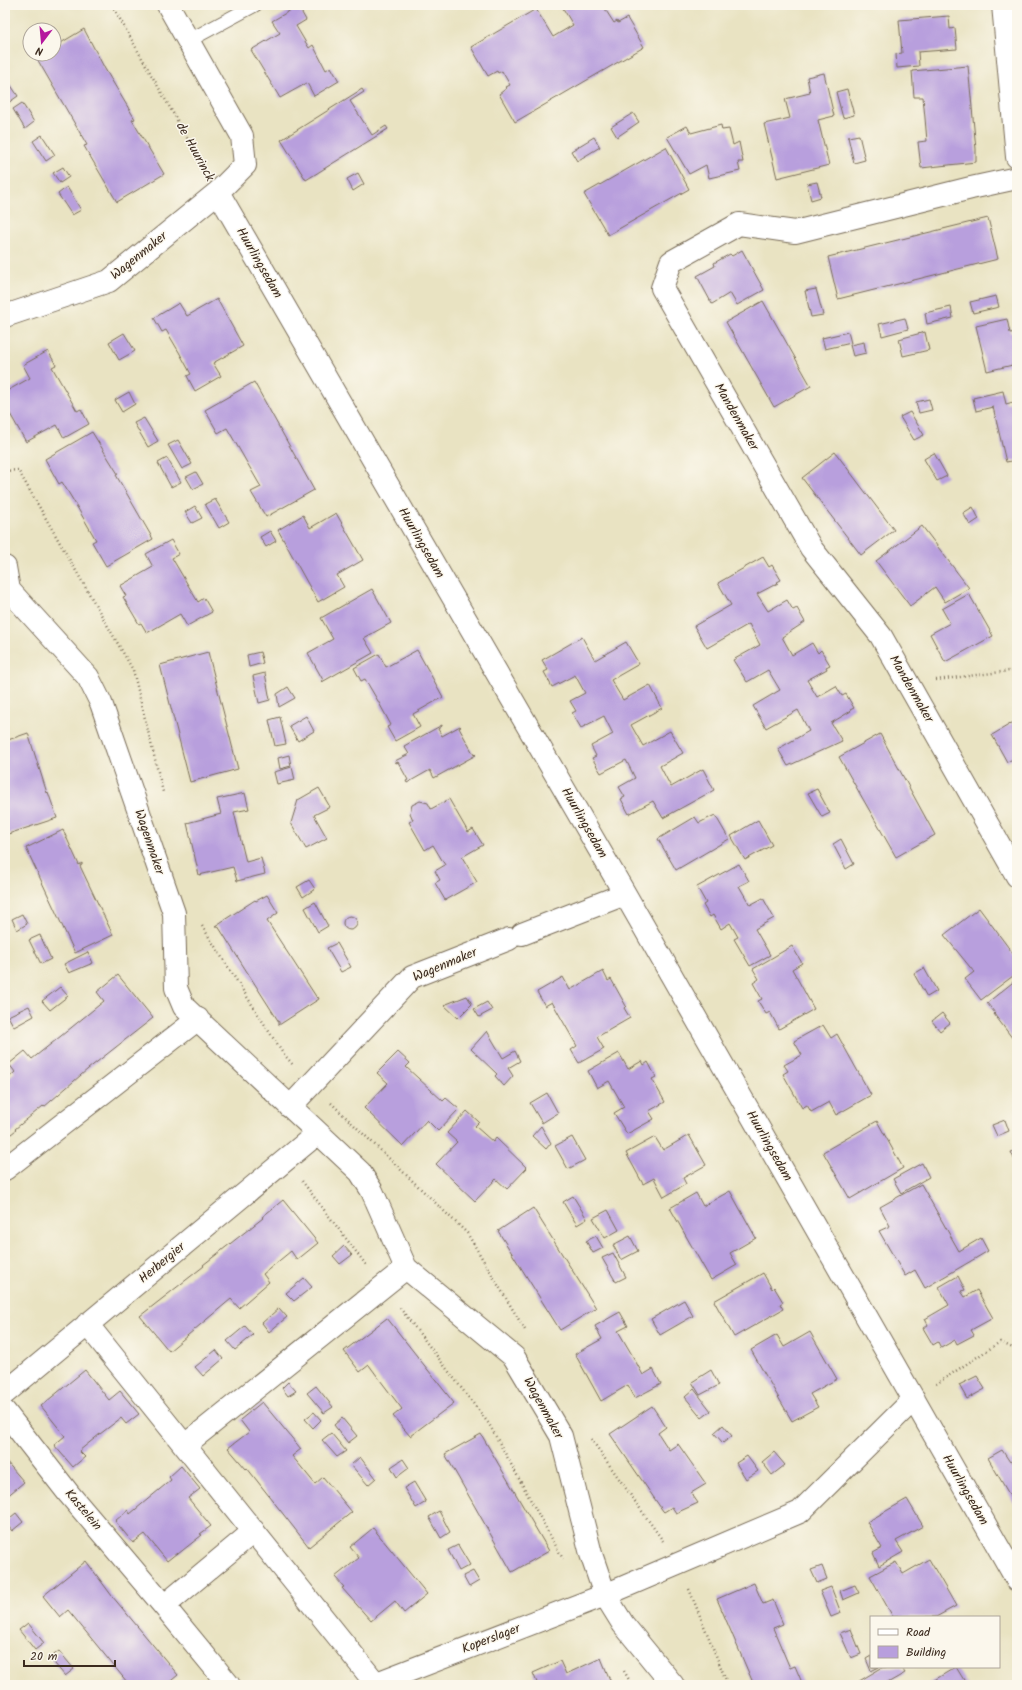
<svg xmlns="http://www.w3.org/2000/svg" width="1022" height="1690" font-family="Kalam,sans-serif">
<rect width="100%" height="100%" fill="#fbf7ec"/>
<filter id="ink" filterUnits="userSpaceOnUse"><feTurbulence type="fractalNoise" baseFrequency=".025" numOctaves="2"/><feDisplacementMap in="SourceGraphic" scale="8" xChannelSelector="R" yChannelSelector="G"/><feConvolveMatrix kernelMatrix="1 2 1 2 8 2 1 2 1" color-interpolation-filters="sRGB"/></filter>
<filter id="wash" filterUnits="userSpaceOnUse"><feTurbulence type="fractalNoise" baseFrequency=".012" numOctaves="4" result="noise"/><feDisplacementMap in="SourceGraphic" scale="16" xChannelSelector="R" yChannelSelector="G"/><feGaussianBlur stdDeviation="0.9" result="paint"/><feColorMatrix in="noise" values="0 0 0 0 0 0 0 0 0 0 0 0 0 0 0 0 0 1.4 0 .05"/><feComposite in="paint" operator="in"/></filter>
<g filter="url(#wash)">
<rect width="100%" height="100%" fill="#e9e3c2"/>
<g id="blocks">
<path fill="#b89fdd" d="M 561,5 L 611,5 L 605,9 L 614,23 L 617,21 L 618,23 L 627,18 L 644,47 L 515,122 L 499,94 L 507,88 L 506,87 L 510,85 L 502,71 L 498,73 L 497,71 L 488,76 L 471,47 L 536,9 L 553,37 L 573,25 Z
M 298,6 L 306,20 L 296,26 L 309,48 L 313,45 L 326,70 L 331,67 L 339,81 L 314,96 L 307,83 L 280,98 L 251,50 L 280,33 L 272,21 Z
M 949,16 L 950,29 L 955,28 L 957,49 L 918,52 L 919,66 L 897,68 L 896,54 L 902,53 L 899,20 Z
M 84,29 L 105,69 L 135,119 L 132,120 L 164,174 L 117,202 L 84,146 L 87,145 L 36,57 L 41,54 L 54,54 L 54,47 Z
M 968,66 L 976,149 L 976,162 L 921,168 L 918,142 L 927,141 L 925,118 L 923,97 L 914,97 L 912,71 Z
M 824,73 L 834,116 L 818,120 L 829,165 L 777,178 L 764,124 L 790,118 L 785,99 L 810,93 L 807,77 Z
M 10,84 L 18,96 L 8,103 L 5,97 L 5,87 Z
M 362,89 L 364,92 L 350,101 L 372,135 L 386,126 L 388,129 L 306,180 L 281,140 Z
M 847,89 L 854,115 L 843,118 L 836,92 Z
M 22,103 L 34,122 L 25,129 L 13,109 Z
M 633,113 L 639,122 L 617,137 L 611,127 Z
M 721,125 L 722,130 L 729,129 L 733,145 L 739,142 L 743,162 L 738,162 L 740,171 L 709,178 L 706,165 L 689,174 L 667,137 L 687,126 L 691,133 Z
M 42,135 L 55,155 L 46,161 L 33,141 Z
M 859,135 L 865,160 L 854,163 L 848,137 Z
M 594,137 L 600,147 L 577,161 L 571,151 Z
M 666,147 L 689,189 L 608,235 L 584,194 Z
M 63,167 L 69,177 L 60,183 L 53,173 Z
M 358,173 L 364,184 L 353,191 L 347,179 Z
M 817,182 L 821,197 L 811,200 L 807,184 Z
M 67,187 L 81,210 L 72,215 L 58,194 Z
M 988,218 L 998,259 L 838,299 L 828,257 Z
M 742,250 L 764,290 L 737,305 L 730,293 L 712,304 L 697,276 L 715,266 L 714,263 L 730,254 L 732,256 Z
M 816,289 L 823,315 L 811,317 L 805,291 Z
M 996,296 L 999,307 L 973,313 L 970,302 Z
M 217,299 L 243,346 L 213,363 L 221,376 L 195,391 L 187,376 L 191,374 L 179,352 L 166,330 L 162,332 L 154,318 L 179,303 L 187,316 Z
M 763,301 L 811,386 L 774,407 L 726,322 Z
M 951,307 L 953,318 L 927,324 L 925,313 Z
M 905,318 L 908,329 L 882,336 L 879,324 Z
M 1007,319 L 1010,333 L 1017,332 L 1017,364 L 987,371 L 976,326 Z
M 848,332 L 851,343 L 825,349 L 822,338 Z
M 925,332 L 929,350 L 903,356 L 899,339 Z
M 124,333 L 135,351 L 119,360 L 109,342 Z
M 864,342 L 866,353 L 853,356 L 850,345 Z
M 48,351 L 56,365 L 52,367 L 77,411 L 81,409 L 89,424 L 64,438 L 57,425 L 26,442 L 5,405 L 5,392 L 30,378 L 23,365 Z
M 254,382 L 314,490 L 266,517 L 251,492 L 261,487 L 227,428 L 218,433 L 205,410 Z
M 1003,391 L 1006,404 L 1017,401 L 1017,460 L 1006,462 L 993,407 L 976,411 L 973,398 Z
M 129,392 L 135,404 L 122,412 L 115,400 Z
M 929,399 L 932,410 L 919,413 L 916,402 Z
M 910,412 L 924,435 L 914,440 L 900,417 Z
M 144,418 L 158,441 L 148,447 L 134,423 Z
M 92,432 L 118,474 L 116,475 L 153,539 L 106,566 L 92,542 L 96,540 L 73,500 L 62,482 L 59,484 L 45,459 Z
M 178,440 L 192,464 L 182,469 L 168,445 Z
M 835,452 L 894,530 L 861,555 L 802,478 Z
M 934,453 L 947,476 L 937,481 L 924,459 Z
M 167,458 L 181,482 L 171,487 L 158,463 Z
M 196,472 L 203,484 L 193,489 L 186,477 Z
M 215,499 L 229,522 L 219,528 L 205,504 Z
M 195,506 L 202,518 L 192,523 L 185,512 Z
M 973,507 L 979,519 L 970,525 L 963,513 Z
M 336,513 L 363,560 L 337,575 L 344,587 L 318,602 L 278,530 L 303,515 L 310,528 Z
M 922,526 L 969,588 L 945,602 L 935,587 L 910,606 L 876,561 Z
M 270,531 L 276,541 L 266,547 L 260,537 Z
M 171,540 L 179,554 L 172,558 L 198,602 L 204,598 L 212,612 L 187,626 L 180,614 L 147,633 L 141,623 L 139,624 L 123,597 L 126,596 L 120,586 L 153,567 L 146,554 Z
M 763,557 L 769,567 L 772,565 L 781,580 L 777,582 L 778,583 L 757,594 L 768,611 L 787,600 L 793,610 L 797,608 L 805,622 L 782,637 L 792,655 L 812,643 L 818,653 L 821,650 L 830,665 L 826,667 L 827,669 L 807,680 L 817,697 L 836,686 L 842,696 L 846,694 L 854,708 L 850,710 L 851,711 L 831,723 L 842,741 L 788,766 L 778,749 L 809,731 L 798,710 L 766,728 L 753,706 L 780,690 L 768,670 L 747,682 L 733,660 L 760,645 L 749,624 L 707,648 L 694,626 L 731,605 L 718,583 Z
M 372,589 L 391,623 L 364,638 L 373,653 L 322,682 L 321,681 L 323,680 L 308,653 L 333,639 L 321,618 Z
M 969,594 L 993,636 L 945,662 L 930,634 L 950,623 L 942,609 Z
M 582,637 L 595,660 L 626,642 L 639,664 L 611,680 L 623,700 L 650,685 L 662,708 L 631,725 L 643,746 L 670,731 L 683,753 L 660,766 L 671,787 L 703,769 L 714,790 L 663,818 L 653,801 L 629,814 L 621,799 L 625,797 L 619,787 L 635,778 L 626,760 L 601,773 L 592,758 L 596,756 L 591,746 L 613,734 L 604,716 L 581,728 L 572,713 L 576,711 L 570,701 L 585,693 L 575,675 L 552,687 L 544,672 L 548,670 L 542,660 Z
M 417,650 L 443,697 L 413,714 L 420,727 L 395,741 L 387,727 L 391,725 L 378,701 L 365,679 L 361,681 L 354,668 L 379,654 L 386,667 Z
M 208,652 L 238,769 L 190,782 L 160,665 Z
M 260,652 L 263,663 L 249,667 L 247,655 Z
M 265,673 L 270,700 L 259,703 L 253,676 Z
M 288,687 L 295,698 L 279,707 L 277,694 Z
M 306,716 L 314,731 L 298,741 L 289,726 Z
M 280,717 L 286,744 L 275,746 L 269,720 Z
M 1017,720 L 1017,757 L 1007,762 L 992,735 Z
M 442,725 L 442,726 L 438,729 L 442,736 L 460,726 L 461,727 L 459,728 L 474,755 L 475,754 L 476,755 L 434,778 L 430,770 L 407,783 L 406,781 L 408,780 L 398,762 L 396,763 L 395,761 L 409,754 L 404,746 Z
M 28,733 L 47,793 L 48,792 L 57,818 L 5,835 L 5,741 Z
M 880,734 L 935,835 L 896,857 L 839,757 Z
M 289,755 L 291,766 L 280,769 L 278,758 Z
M 292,767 L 295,780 L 277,784 L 274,772 Z
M 319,788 L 330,807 L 314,815 L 327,838 L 306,849 L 291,823 L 298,800 Z
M 817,789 L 830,813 L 822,817 L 808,793 Z
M 245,793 L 249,809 L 234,812 L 246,862 L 261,858 L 265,874 L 237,881 L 233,867 L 199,875 L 187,823 L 221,814 L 217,799 Z
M 449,799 L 468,832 L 473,829 L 483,845 L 462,857 L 477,882 L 445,900 L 435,883 L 440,880 L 435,871 L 445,865 L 433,845 L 425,850 L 409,822 L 413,820 L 410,813 L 412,805 L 420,801 L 428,803 L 431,809 Z
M 715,815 L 729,839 L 676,870 L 658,839 L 695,817 L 699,823 Z
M 758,820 L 772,845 L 745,860 L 731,836 Z
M 63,830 L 79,865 L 82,863 L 82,865 L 80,866 L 113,935 L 75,953 L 26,848 Z
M 841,839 L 854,864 L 846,869 L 833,844 Z
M 739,864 L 749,881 L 739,886 L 750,905 L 763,898 L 774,918 L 755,929 L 770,955 L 750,966 L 734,939 L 738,937 L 730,923 L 721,929 L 713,915 L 710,917 L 703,905 L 706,903 L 697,887 Z
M 309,880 L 315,889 L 303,897 L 297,887 Z
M 267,895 L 278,913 L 267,921 L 317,998 L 318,997 L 319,999 L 279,1025 L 279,1022 L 242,964 L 218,926 L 215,926 L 255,900 L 256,901 Z
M 315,902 L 328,926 L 318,932 L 305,908 Z
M 979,908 L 1017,959 L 1017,973 L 981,1000 L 965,979 L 974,972 L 944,935 Z
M 22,914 L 27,924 L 17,930 L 12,919 Z
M343 923a7 7 0 1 1 14 0a7 7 0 1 1-14 0Z
M 40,935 L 51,959 L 41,964 L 29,940 Z
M 337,943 L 351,967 L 341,972 L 327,948 Z
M 792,946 L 802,963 L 792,969 L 814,1009 L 779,1029 L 770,1012 L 766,1014 L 758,1001 L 762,999 L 753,983 L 759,979 L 753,969 Z
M 88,952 L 93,963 L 69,973 L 64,964 Z
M 924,968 L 937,991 L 927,997 L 914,974 Z
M 603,971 L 608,981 L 611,979 L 626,1006 L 624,1008 L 630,1018 L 597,1037 L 604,1049 L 579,1063 L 571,1050 L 577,1046 L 552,1002 L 545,1006 L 537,992 L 563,977 L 570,990 Z
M 118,975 L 153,1018 L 88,1069 L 44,1107 L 43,1106 L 15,1129 L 16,1130 L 5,1139 L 5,1081 L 15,1072 L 9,1064 L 25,1051 L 32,1059 L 61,1036 L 104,1001 L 97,992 Z
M 1017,979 L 1017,1037 L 1013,1039 L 994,1014 L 995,1013 L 987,1003 Z
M 60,987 L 68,996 L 50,1010 L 42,1001 Z
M 467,996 L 472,1004 L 458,1018 L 444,1005 Z
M 487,1002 L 492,1010 L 479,1017 L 474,1009 Z
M 29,1006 L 34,1016 L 14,1027 L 8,1016 Z
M 942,1013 L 950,1023 L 940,1031 L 932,1021 Z
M 823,1025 L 831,1038 L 837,1034 L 871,1095 L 836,1115 L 829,1102 L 811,1112 L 807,1105 L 802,1108 L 783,1074 L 788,1071 L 784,1065 L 802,1055 L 794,1041 Z
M 487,1031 L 503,1058 L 515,1051 L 520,1061 L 508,1068 L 513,1076 L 504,1086 L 495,1076 L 497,1074 L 471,1049 Z
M 398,1052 L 410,1063 L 406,1067 L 443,1101 L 446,1098 L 459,1109 L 438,1131 L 427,1120 L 403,1146 L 364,1108 L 388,1083 L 377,1073 Z
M 619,1053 L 628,1069 L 642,1061 L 644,1065 L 648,1062 L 656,1077 L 652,1079 L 665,1102 L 649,1111 L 654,1119 L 627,1134 L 614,1113 L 624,1107 L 609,1081 L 597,1088 L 588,1071 Z
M 547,1093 L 558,1113 L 542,1123 L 530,1103 Z
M 467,1111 L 479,1122 L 475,1126 L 493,1142 L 496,1138 L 527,1168 L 507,1189 L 496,1179 L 475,1201 L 436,1164 L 457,1142 L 447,1133 Z
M 1005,1120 L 1009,1131 L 997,1136 L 992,1125 Z
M 877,1121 L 903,1168 L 850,1199 L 823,1152 Z
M 541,1126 L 551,1143 L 546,1149 L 532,1136 Z
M 689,1135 L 706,1165 L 683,1178 L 686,1184 L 664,1197 L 654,1178 L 643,1184 L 626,1153 L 655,1137 L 663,1150 Z
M 572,1137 L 585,1160 L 568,1169 L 555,1146 Z
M 1017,1150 L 1017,1165 L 1011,1152 Z
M 922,1163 L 929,1177 L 901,1193 L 893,1179 Z
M 921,1184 L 959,1251 L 981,1238 L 988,1251 L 925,1288 L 915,1270 L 905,1276 L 879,1231 L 890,1226 L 880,1207 Z
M 730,1191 L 756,1238 L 730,1253 L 737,1265 L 711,1280 L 670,1208 L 696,1193 L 703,1206 Z
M 573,1196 L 587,1219 L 577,1225 L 563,1202 Z
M 283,1200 L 318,1243 L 297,1260 L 291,1251 L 263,1274 L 269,1282 L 239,1308 L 231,1299 L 169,1351 L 140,1316 L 204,1266 L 203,1265 L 263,1218 L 262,1217 Z
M 533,1208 L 596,1308 L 560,1330 L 498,1231 Z
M 608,1210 L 619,1230 L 605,1238 L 593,1218 Z
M 596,1236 L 603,1248 L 593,1253 L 586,1241 Z
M 630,1236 L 638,1251 L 621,1260 L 613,1245 Z
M 344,1246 L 352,1255 L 340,1264 L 333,1256 Z
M 613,1253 L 626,1277 L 616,1282 L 602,1258 Z
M 763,1273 L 772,1289 L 774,1287 L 783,1302 L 780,1304 L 783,1309 L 734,1337 L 714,1301 Z
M 958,1276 L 965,1290 L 961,1291 L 965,1297 L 977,1290 L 993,1318 L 971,1330 L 974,1335 L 957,1344 L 955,1340 L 941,1348 L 938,1342 L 933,1345 L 923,1328 L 928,1325 L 925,1319 L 949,1305 L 939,1287 Z
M 304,1278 L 312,1287 L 294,1301 L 286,1293 Z
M 684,1300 L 693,1316 L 660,1335 L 651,1319 Z
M 279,1308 L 287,1317 L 269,1332 L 262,1323 Z
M 620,1312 L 628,1326 L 618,1331 L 631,1353 L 643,1375 L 653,1369 L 661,1384 L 635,1398 L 628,1385 L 601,1401 L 575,1354 L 602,1339 L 595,1326 Z
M 387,1318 L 454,1403 L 410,1436 L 393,1416 L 402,1409 L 380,1380 L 369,1365 L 360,1372 L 344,1351 Z
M 245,1326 L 253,1335 L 235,1350 L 227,1341 Z
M 810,1332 L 837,1379 L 810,1394 L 818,1407 L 792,1421 L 751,1350 L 777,1335 L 784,1347 Z
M 216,1350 L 223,1359 L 203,1376 L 195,1367 Z
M 85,1370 L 109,1400 L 120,1391 L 139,1414 L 126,1424 L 121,1418 L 100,1434 L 79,1451 L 85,1457 L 73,1467 L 54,1445 L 65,1436 L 41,1406 Z
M 711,1370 L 719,1385 L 700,1395 L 692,1382 Z
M 977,1376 L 985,1389 L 967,1399 L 959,1385 Z
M 288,1382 L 296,1391 L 288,1396 L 282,1388 Z
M 316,1386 L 333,1407 L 324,1413 L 307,1393 Z
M 694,1389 L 711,1411 L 702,1418 L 685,1397 Z
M 262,1402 L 301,1449 L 292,1456 L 302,1468 L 315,1484 L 323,1477 L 352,1512 L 309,1547 L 247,1468 L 246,1469 L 228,1448 L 249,1432 L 240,1420 Z
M 652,1406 L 666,1427 L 658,1433 L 669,1450 L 678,1444 L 706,1484 L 691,1493 L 698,1503 L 676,1513 L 672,1507 L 664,1512 L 663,1511 L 610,1434 Z
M 314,1412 L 321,1420 L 313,1428 L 305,1419 Z
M 342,1418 L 357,1436 L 348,1443 L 334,1425 Z
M 723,1425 L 732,1436 L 723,1443 L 714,1433 Z
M 331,1433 L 346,1451 L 337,1457 L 322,1440 Z
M 481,1434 L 549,1551 L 512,1572 L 445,1454 Z
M 1002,1450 L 1010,1462 L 1017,1458 L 1017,1508 L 988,1458 Z
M 774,1452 L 785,1465 L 772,1475 L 762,1462 Z
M 747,1456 L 758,1471 L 746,1479 L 736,1463 Z
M 360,1457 L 376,1478 L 368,1485 L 351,1465 Z
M 403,1459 L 409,1468 L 397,1477 L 391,1467 Z
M 5,1460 L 24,1482 L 5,1498 Z
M 181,1466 L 200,1489 L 188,1498 L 211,1526 L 200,1534 L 202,1535 L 178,1554 L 177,1553 L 167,1561 L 145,1534 L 133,1543 L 115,1521 L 128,1510 L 130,1514 L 171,1480 L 169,1477 Z
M 414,1482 L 426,1502 L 416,1508 L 404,1488 Z
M 907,1499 L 923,1526 L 896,1541 L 903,1552 L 879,1566 L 873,1553 L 882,1548 L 867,1522 Z
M 439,1511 L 450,1532 L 441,1538 L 429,1517 Z
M 16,1513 L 23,1522 L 12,1531 L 5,1522 Z
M 373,1528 L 427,1594 L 404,1613 L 395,1601 L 371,1621 L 342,1588 L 344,1587 L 335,1577 L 359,1558 L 350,1547 Z
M 458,1545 L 470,1565 L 459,1571 L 448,1550 Z
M 929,1559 L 956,1606 L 936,1617 L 893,1617 L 870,1576 L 896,1562 L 903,1574 Z
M 86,1561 L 112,1596 L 178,1675 L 166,1685 L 123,1685 L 127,1682 L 68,1610 L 60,1617 L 43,1596 Z
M 822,1566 L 827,1579 L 817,1583 L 811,1570 Z
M 473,1571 L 479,1581 L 469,1587 L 463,1576 Z
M 754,1583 L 763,1604 L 773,1600 L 783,1624 L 773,1628 L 790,1668 L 795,1666 L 803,1685 L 754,1685 L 717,1599 Z
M 855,1585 L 859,1593 L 843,1600 L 840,1591 Z
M 831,1587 L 841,1613 L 831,1617 L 820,1591 Z
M 28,1623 L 44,1643 L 35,1650 L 19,1630 Z
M 851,1629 L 861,1654 L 851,1658 L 840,1633 Z
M 59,1651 L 74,1669 L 65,1676 L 50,1658 Z
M 871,1656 L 871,1667 L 879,1667 L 871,1671 L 866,1659 Z
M 601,1658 L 612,1685 L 548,1685 L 547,1683 L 538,1685 L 533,1673 L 560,1661 L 566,1674 Z
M 883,1667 L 901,1667 L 905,1673 L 884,1685 L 857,1685 L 856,1683 Z
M 956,1667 L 967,1685 L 926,1685 Z"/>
</g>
</g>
<g filter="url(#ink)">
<use href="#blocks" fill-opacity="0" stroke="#786b57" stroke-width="1"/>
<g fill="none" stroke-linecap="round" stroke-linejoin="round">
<defs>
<path id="service" d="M 188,41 L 255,5"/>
<path id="minor" d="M 1003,5 L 1017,157
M 1017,178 L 971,188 L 795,232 L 739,224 L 671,262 L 662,288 L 811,548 L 881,636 L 1017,876
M 218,192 L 625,894 L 1017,1580
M 5,316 L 109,281 L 218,192 L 245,165 L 242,136 L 168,5
M 5,567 L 9,590 L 88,677 L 101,703 L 174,913 L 176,988 L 184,1007 L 360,1172 L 372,1191 L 406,1268 L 514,1357 L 561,1436 L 591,1554 L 605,1595 L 623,1624 L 673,1685
M 522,934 L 625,894
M 290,1107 L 412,977 L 509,939
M 5,1169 L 198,1019
M 87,1324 L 377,1685
M 5,1393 L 318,1133
M 5,1412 L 69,1494 L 164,1606 L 229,1685
M 185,1445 L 406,1268
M 164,1606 L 254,1531
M 377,1683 L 605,1595 L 800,1512 L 914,1399"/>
</defs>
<use href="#service" stroke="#786b57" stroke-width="15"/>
<use href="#minor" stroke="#786b57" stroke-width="24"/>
<path stroke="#786b57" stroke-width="2.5" stroke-dasharray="1 3" stroke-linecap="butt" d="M 112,5 L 204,168
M 5,471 L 18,470 L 133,670 L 163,792
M 936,680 L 1017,670
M 202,926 L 282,1052 L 294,1066
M 331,1103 L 467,1233 L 525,1330
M 302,1181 L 367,1266
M 400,1308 L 489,1424 L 563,1559
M 936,1384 L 1000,1342 L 1017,1350
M 591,1439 L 663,1541
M 689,1589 L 728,1685
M 624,1671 L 632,1685"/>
<use href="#service" stroke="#fff" stroke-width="13"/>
<use href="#minor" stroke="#fff" stroke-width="22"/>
</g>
</g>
<g text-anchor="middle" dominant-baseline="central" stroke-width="3" stroke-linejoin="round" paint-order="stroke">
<g font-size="13" fill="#3b2a1e" stroke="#fbf7ec">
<text transform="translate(195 152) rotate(61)">de Huurinck</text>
<text transform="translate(139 256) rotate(-39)">Wagenmaker</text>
<text transform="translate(259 263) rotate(60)">Huurlingsedam</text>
<text transform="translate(736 417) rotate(60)">Mandenmaker</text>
<text transform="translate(421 543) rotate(60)">Huurlingsedam</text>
<text transform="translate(911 689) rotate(60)">Mandenmaker</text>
<text transform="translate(584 823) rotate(60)">Huurlingsedam</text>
<text transform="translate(149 842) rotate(71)">Wagenmaker</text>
<text transform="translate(445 965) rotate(-23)">Wagenmaker</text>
<text transform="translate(769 1146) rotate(60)">Huurlingsedam</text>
<text transform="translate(162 1263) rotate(-40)">Herbergier</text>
<text transform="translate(543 1408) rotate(61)">Wagenmaker</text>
<text transform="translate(965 1490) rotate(60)">Huurlingsedam</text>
<text transform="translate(83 1510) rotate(50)">Kastelein</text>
<text transform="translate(491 1639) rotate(-21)">Koperslager</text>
</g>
</g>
<rect width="1022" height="1690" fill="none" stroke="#fbf7ec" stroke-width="20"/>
<rect x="870" y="1616" width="130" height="52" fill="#fbf7ec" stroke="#aea59a"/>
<rect x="878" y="1629" width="20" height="6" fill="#ffffff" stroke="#aea59a"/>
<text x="906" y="1636" font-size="12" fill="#3b2a1e">Road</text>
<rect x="878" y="1646" width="20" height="12" fill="#b89fdd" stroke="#aea59a"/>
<text x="906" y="1656" font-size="12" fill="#3b2a1e">Building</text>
<g transform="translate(42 42) rotate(196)"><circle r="19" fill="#fbf7ec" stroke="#aea59a"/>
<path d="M0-3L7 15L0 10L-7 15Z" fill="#b5179e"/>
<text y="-6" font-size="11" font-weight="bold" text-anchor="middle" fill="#3b2a1e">N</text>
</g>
<path d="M24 1660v6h91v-6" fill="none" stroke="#3b2a1e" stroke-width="2"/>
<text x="30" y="1660" font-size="12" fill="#3b2a1e" stroke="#fbf7ec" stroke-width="3" paint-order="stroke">20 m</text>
</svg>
